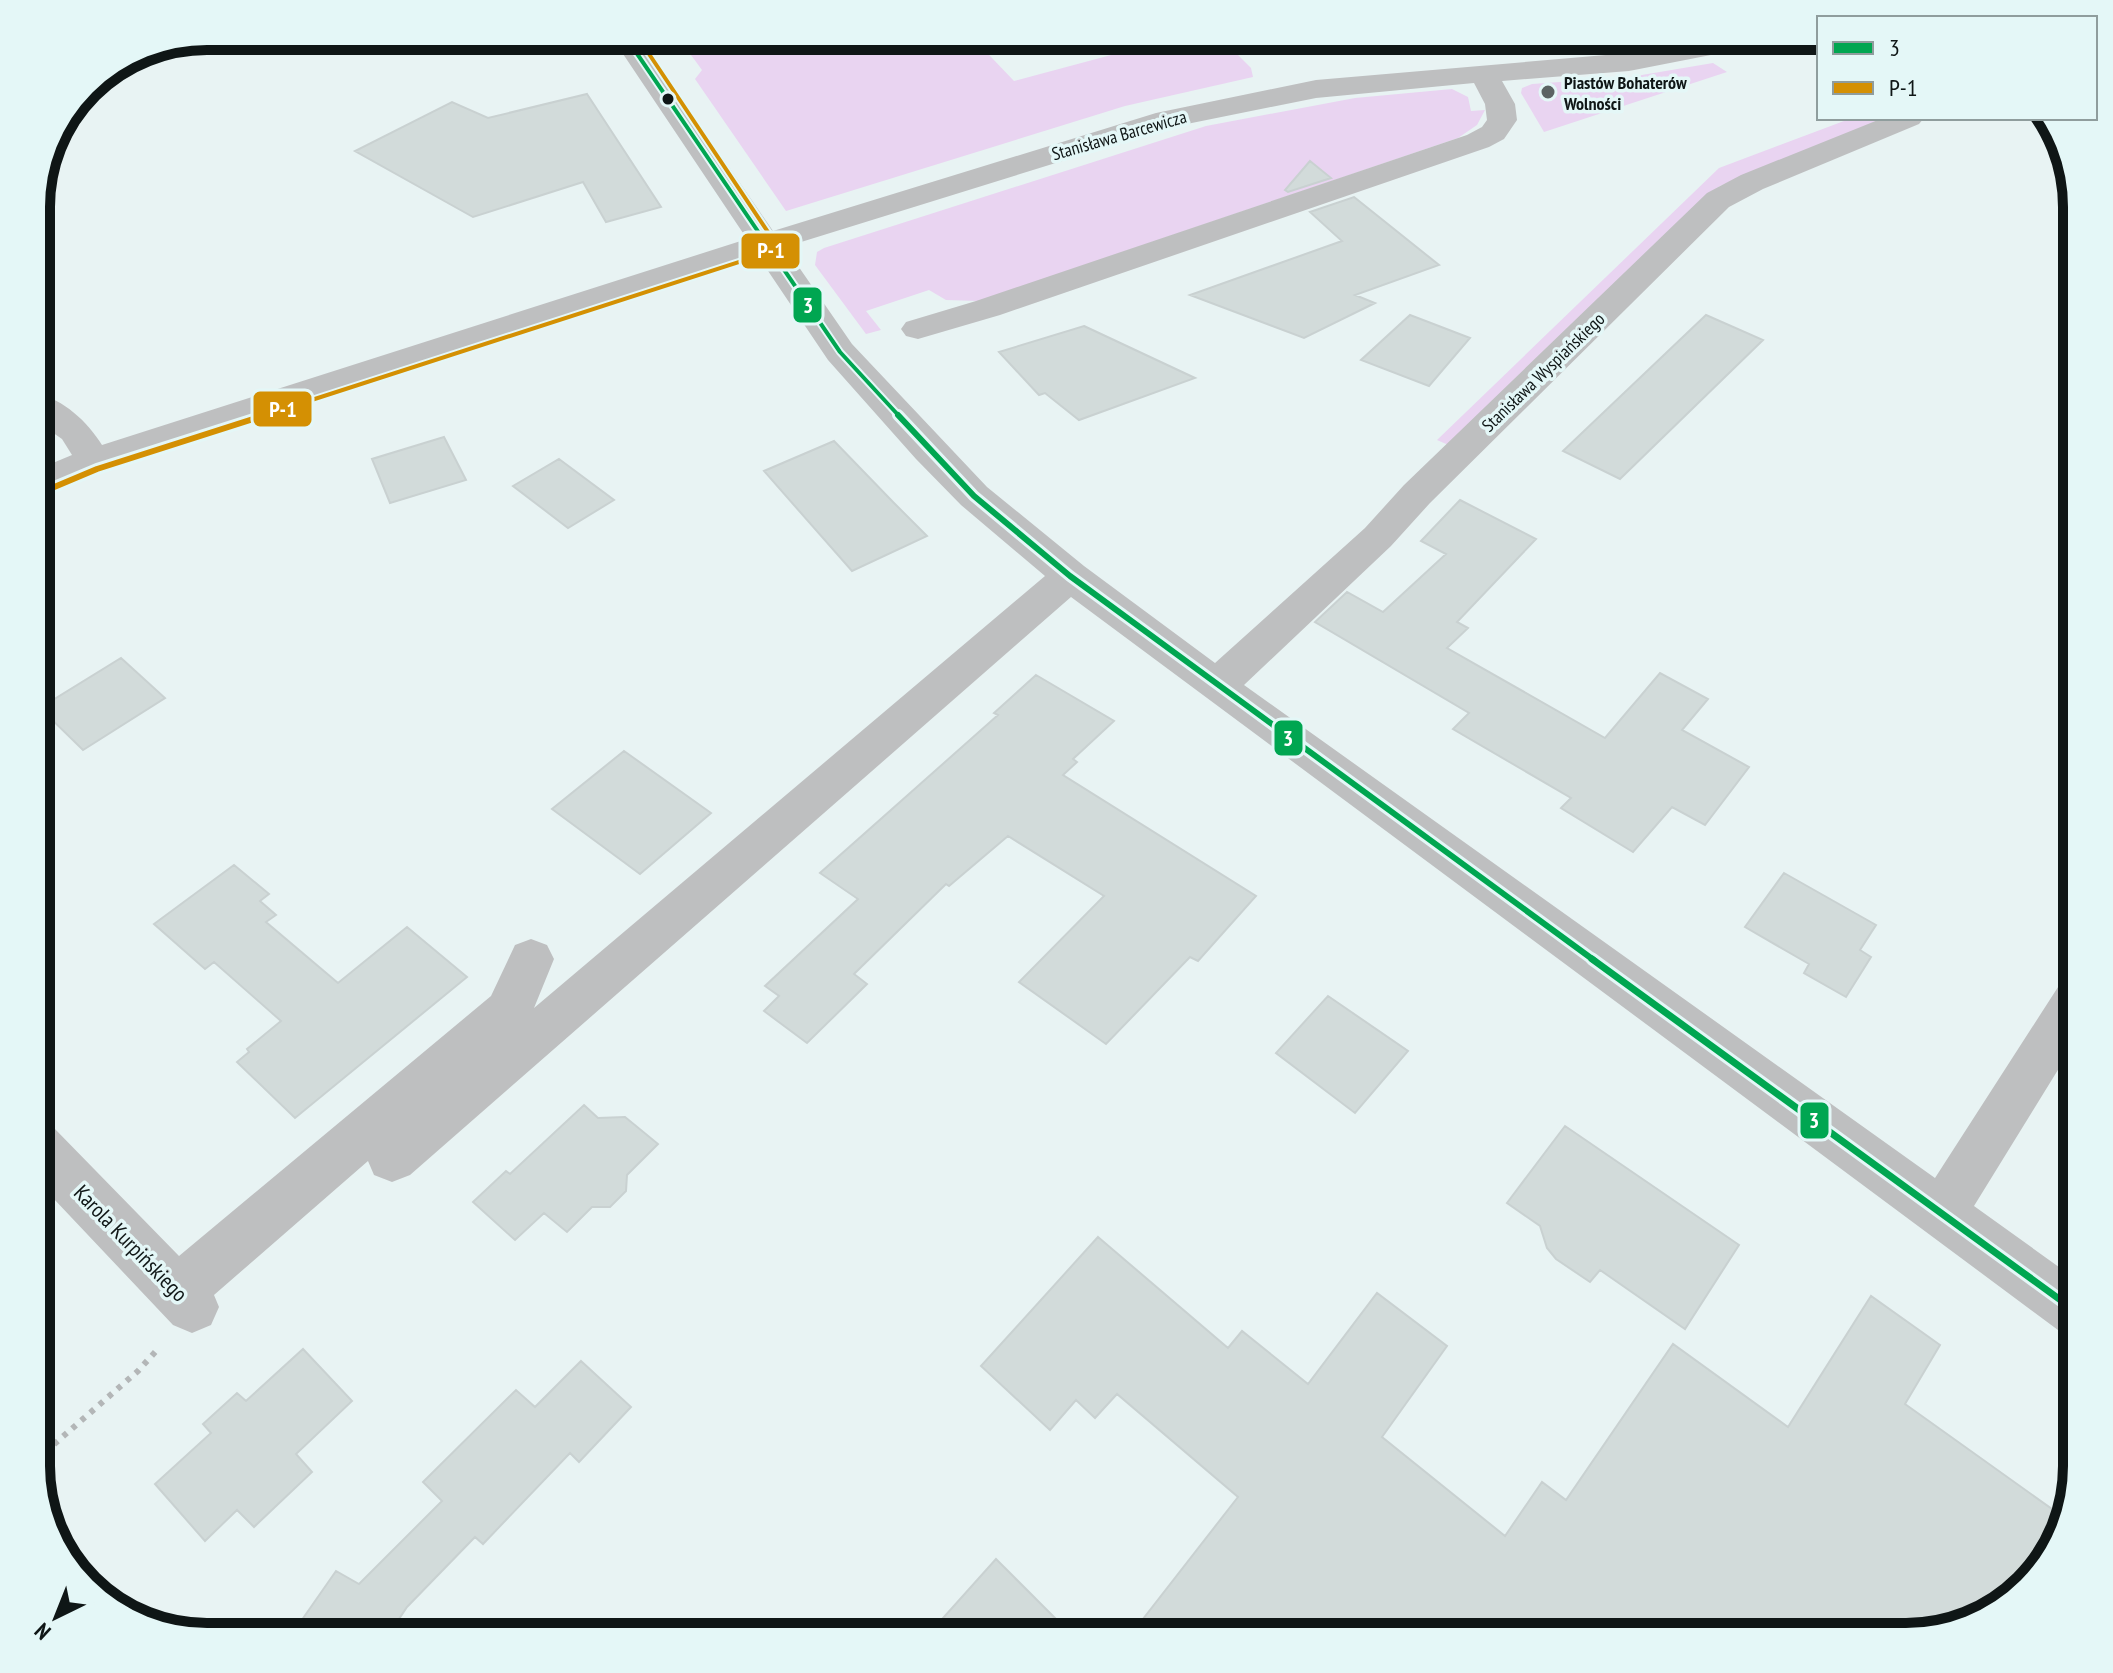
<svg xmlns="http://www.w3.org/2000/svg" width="2113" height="1673" font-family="'PT Sans Narrow',sans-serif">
<rect width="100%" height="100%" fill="#e8f3f3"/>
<path fill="#e9d4f1" d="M 677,36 L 971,36 L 1014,81 L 1182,36 L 1255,36 L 1227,44 L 1251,68 L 1253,77 L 1125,106 L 786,211 L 695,79 L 702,70 Z
M 1057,36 L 1131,36 C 1101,54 1052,62 1023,40 L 1033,37 L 1038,41 Z
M 1713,63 L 1727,72 L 1544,132 L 1521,93 L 1522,88 L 1532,84 L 1630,77 Z
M 1452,89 L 1468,97 L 1471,111 L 1485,110 L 1477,125 L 1458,138 L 979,301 L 946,300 L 929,290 L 866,311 L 881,330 L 866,334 L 815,265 L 817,252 L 824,248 L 1206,126 L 1355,98 Z
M 1852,118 L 1886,118 L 1720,186 L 1703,199 L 1453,447 L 1437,440 L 1719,168 Z"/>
<path fill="#d2dbda" stroke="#c9d1d1" stroke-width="2" d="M 587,94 L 661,207 L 606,222 L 583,182 L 473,217 L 355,151 L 452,102 L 488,118 Z
M 1310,161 L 1331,178 L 1288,192 L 1285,190 Z
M 1354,197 L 1439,265 L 1355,295 L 1375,303 L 1304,338 L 1190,295 L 1342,241 L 1310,212 Z
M 1410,315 L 1470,338 L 1429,386 L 1361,360 Z
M 1706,315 L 1763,340 L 1620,479 L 1563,451 Z
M 1084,326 L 1195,378 L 1079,420 L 1045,393 L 1039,395 L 999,352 Z
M 444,437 L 466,480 L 390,503 L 372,459 Z
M 834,441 L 893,502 L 927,536 L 852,571 L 764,471 Z
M 559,459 L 614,500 L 568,528 L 513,486 Z
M 1460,500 L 1536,539 L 1457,622 L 1468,628 L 1447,648 L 1605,738 L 1660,673 L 1708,699 L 1682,730 L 1749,767 L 1705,825 L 1672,807 L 1633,852 L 1561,808 L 1571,798 L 1453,729 L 1469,713 L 1315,622 L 1347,592 L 1383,612 L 1446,554 L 1421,541 Z
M 121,658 L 165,698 L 83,750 L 40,708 Z
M 1036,675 L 1114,721 L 1073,759 L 1077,762 L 1063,775 L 1256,896 L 1198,961 L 1190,957 L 1106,1044 L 1019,982 L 1104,896 L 1008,836 L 949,886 L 946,884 L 854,974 L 867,984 L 807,1043 L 764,1011 L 779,996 L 765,986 L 858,899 L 820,873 L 998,715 L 994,713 Z
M 624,751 L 711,813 L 640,874 L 552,809 Z
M 234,865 L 269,894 L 260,901 L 276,915 L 266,922 L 338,983 L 407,927 L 467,977 L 295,1118 L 237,1062 L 249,1052 L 247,1049 L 281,1021 L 214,962 L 205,969 L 154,924 Z
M 1784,873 L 1876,925 L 1860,950 L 1871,957 L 1846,997 L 1804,973 L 1809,964 L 1745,927 Z
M 1328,996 L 1408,1051 L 1355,1113 L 1276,1053 Z
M 584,1105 L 598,1118 L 625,1117 L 658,1144 L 627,1175 L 626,1191 L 610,1207 L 592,1207 L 567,1232 L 544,1213 L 515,1240 L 473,1202 L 506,1171 L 510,1174 Z
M 1565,1126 L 1739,1245 L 1685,1329 L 1600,1270 L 1590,1282 L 1556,1259 L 1547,1248 L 1540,1226 L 1507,1203 Z
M 1098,1237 L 1228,1348 L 1242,1331 L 1308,1384 L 1377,1293 L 1447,1346 L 1382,1437 L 1505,1536 L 1542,1482 L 1566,1500 L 1673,1344 L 1788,1427 L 1871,1296 L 1940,1345 L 1905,1404 L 2066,1519 L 2064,1531 L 2035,1578 L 1981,1620 L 1906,1637 L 1129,1637 L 1238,1497 L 1117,1394 L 1095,1418 L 1076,1400 L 1050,1430 L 981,1366 Z
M 303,1349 L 352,1401 L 296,1454 L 312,1472 L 254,1527 L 237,1510 L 205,1541 L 155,1484 L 211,1433 L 203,1424 L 237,1393 L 246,1401 Z
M 581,1361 L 631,1407 L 579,1462 L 570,1453 L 483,1544 L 475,1537 L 407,1607 L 387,1637 L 290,1637 L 336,1571 L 359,1584 L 442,1501 L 423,1482 L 516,1390 L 535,1407 Z
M 996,1559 L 1074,1637 L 926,1637 Z"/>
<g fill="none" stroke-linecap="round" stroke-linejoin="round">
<path stroke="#b3b6b7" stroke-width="6" stroke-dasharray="5 7" stroke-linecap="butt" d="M 36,1460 L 138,1371 L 156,1351"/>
<path fill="#bebfc0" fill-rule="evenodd" d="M 611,36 L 639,36 L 773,231 L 1156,113 L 1316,80 L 1629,53 L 1722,36 L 1781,36 L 1777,42 L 1767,44 L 1629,71 L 1502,81 L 1515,104 L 1517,120 L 1504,139 L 1489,147 L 1000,315 L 918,339 L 906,336 L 901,329 L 906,322 L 976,301 L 1467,135 L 1482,127 L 1487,120 L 1485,104 L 1474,83 L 1316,98 L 1172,127 L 785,247 L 852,344 L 987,487 L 1084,566 L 1215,663 L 1365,528 L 1404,485 L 1707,193 L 1741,175 L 1883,118 L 1924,118 L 1919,124 L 1763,189 L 1729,207 L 1430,503 L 1391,546 L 1244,685 L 1935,1178 L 2060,984 L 2077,978 L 2077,1039 L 1974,1206 L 2077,1280 L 2077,1338 L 2058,1330 L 1071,597 L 410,1175 L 392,1182 L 374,1175 L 368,1161 L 214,1295 L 219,1307 L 211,1325 L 192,1333 L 173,1325 L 36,1180 L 36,1121 L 54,1128 L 179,1256 L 491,996 L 515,945 L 531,939 L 547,945 L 554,959 L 534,1008 L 1045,576 L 961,505 L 916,459 L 828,360 L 758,256 L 107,469 L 36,496 L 36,470 L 72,455 L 62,439 L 36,421 L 36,393 C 64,400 87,421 102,445 L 747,239 Z"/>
<defs>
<path id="bus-1-far2" d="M 625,36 L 840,352 L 900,417"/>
<path id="bus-1-far1" d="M 898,415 L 974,496 L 1070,576 L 1595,961"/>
<path id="bus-1" d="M 1592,959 L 2077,1312"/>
<path id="bus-2-far1" d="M 259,417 L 770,252 L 774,245 L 772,238 L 637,36"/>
<path id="bus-2" d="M 40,493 L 97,469 L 266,415"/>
</defs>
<use href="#bus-1-far2" stroke="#e4f7f7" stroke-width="8"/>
<use href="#bus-1-far1" stroke="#e4f7f7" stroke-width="12"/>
<use href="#bus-1" stroke="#e4f7f7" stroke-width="13"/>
<use href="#bus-2-far1" stroke="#e4f7f7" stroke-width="8"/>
<use href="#bus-2" stroke="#e4f7f7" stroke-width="12"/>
<use href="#bus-1-far2" stroke="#00a651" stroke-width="4"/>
<use href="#bus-1-far1" stroke="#00a651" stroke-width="6"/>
<use href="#bus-1" stroke="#00a651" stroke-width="7"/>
<use href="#bus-2-far1" stroke="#d49003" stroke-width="4"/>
<use href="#bus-2" stroke="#d49003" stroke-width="6"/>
</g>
<circle fill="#5b6363" stroke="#e4f7f7" stroke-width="3" cx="1548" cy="92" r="8"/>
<circle fill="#0f1616" stroke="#e4f7f7" stroke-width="3" cx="668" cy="99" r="7"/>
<g text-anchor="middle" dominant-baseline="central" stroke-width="7" stroke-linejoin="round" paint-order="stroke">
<g font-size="18" font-weight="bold" fill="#0f1616" stroke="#e4f7f7" text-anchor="start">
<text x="1564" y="82">Piastów Bohaterów<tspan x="1564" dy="21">Wolności</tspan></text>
</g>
<g font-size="18" fill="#0f1616" stroke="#e4f7f7">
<text transform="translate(1119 135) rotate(-16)">Stanisława Barcewicza</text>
<text transform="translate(1543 372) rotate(-44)">Stanisława Wyspiańskiego</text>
</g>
<g font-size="22" fill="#0f1616" stroke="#e4f7f7">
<text transform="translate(131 1243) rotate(46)">Karola Kurpińskiego</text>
</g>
</g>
<path d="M0 0H2113V1673H0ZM207 50H1906A157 157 0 0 1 2063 207V1466A157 157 0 0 1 1906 1623H207A157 157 0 0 1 50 1466V207A157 157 0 0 1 207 50Z" fill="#e4f7f7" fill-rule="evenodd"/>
<path fill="none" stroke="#0f1616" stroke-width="10" d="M207 50H1906A157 157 0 0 1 2063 207V1466A157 157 0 0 1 1906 1623H207A157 157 0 0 1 50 1466V207A157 157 0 0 1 207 50Z"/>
<g stroke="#e4f7f7" stroke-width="3">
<rect x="740" y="232" width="61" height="38" rx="8" fill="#d49003"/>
<rect x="792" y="286" width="31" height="38" rx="8" fill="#00a651"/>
<rect x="252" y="390" width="61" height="38" rx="8" fill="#d49003"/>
<rect x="1273" y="719" width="31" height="38" rx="8" fill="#00a651"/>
<rect x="1799" y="1101" width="31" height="39" rx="8" fill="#00a651"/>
</g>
<g font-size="22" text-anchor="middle" font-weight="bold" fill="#fff">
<text x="771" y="258">P-1</text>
<text x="808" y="313">3</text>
<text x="283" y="417">P-1</text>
<text x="1288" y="746">3</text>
<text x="1814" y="1128">3</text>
</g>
<rect x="1817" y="16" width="280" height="104" fill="#e4f7f7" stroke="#8f9d9d" stroke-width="2"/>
<rect x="1833" y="42" width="40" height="12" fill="#00a651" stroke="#8f9d9d" stroke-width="2"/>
<text x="1889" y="56" font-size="24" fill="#0f1616">3</text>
<rect x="1833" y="82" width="40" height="12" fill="#d49003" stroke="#8f9d9d" stroke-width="2"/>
<text x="1889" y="96" font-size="24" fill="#0f1616">P-1</text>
<g transform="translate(56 1617) rotate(223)" stroke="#e4f7f7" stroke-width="6" paint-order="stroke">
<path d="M0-6L14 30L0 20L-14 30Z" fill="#0f1616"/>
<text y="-12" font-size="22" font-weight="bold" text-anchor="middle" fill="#0f1616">N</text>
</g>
</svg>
